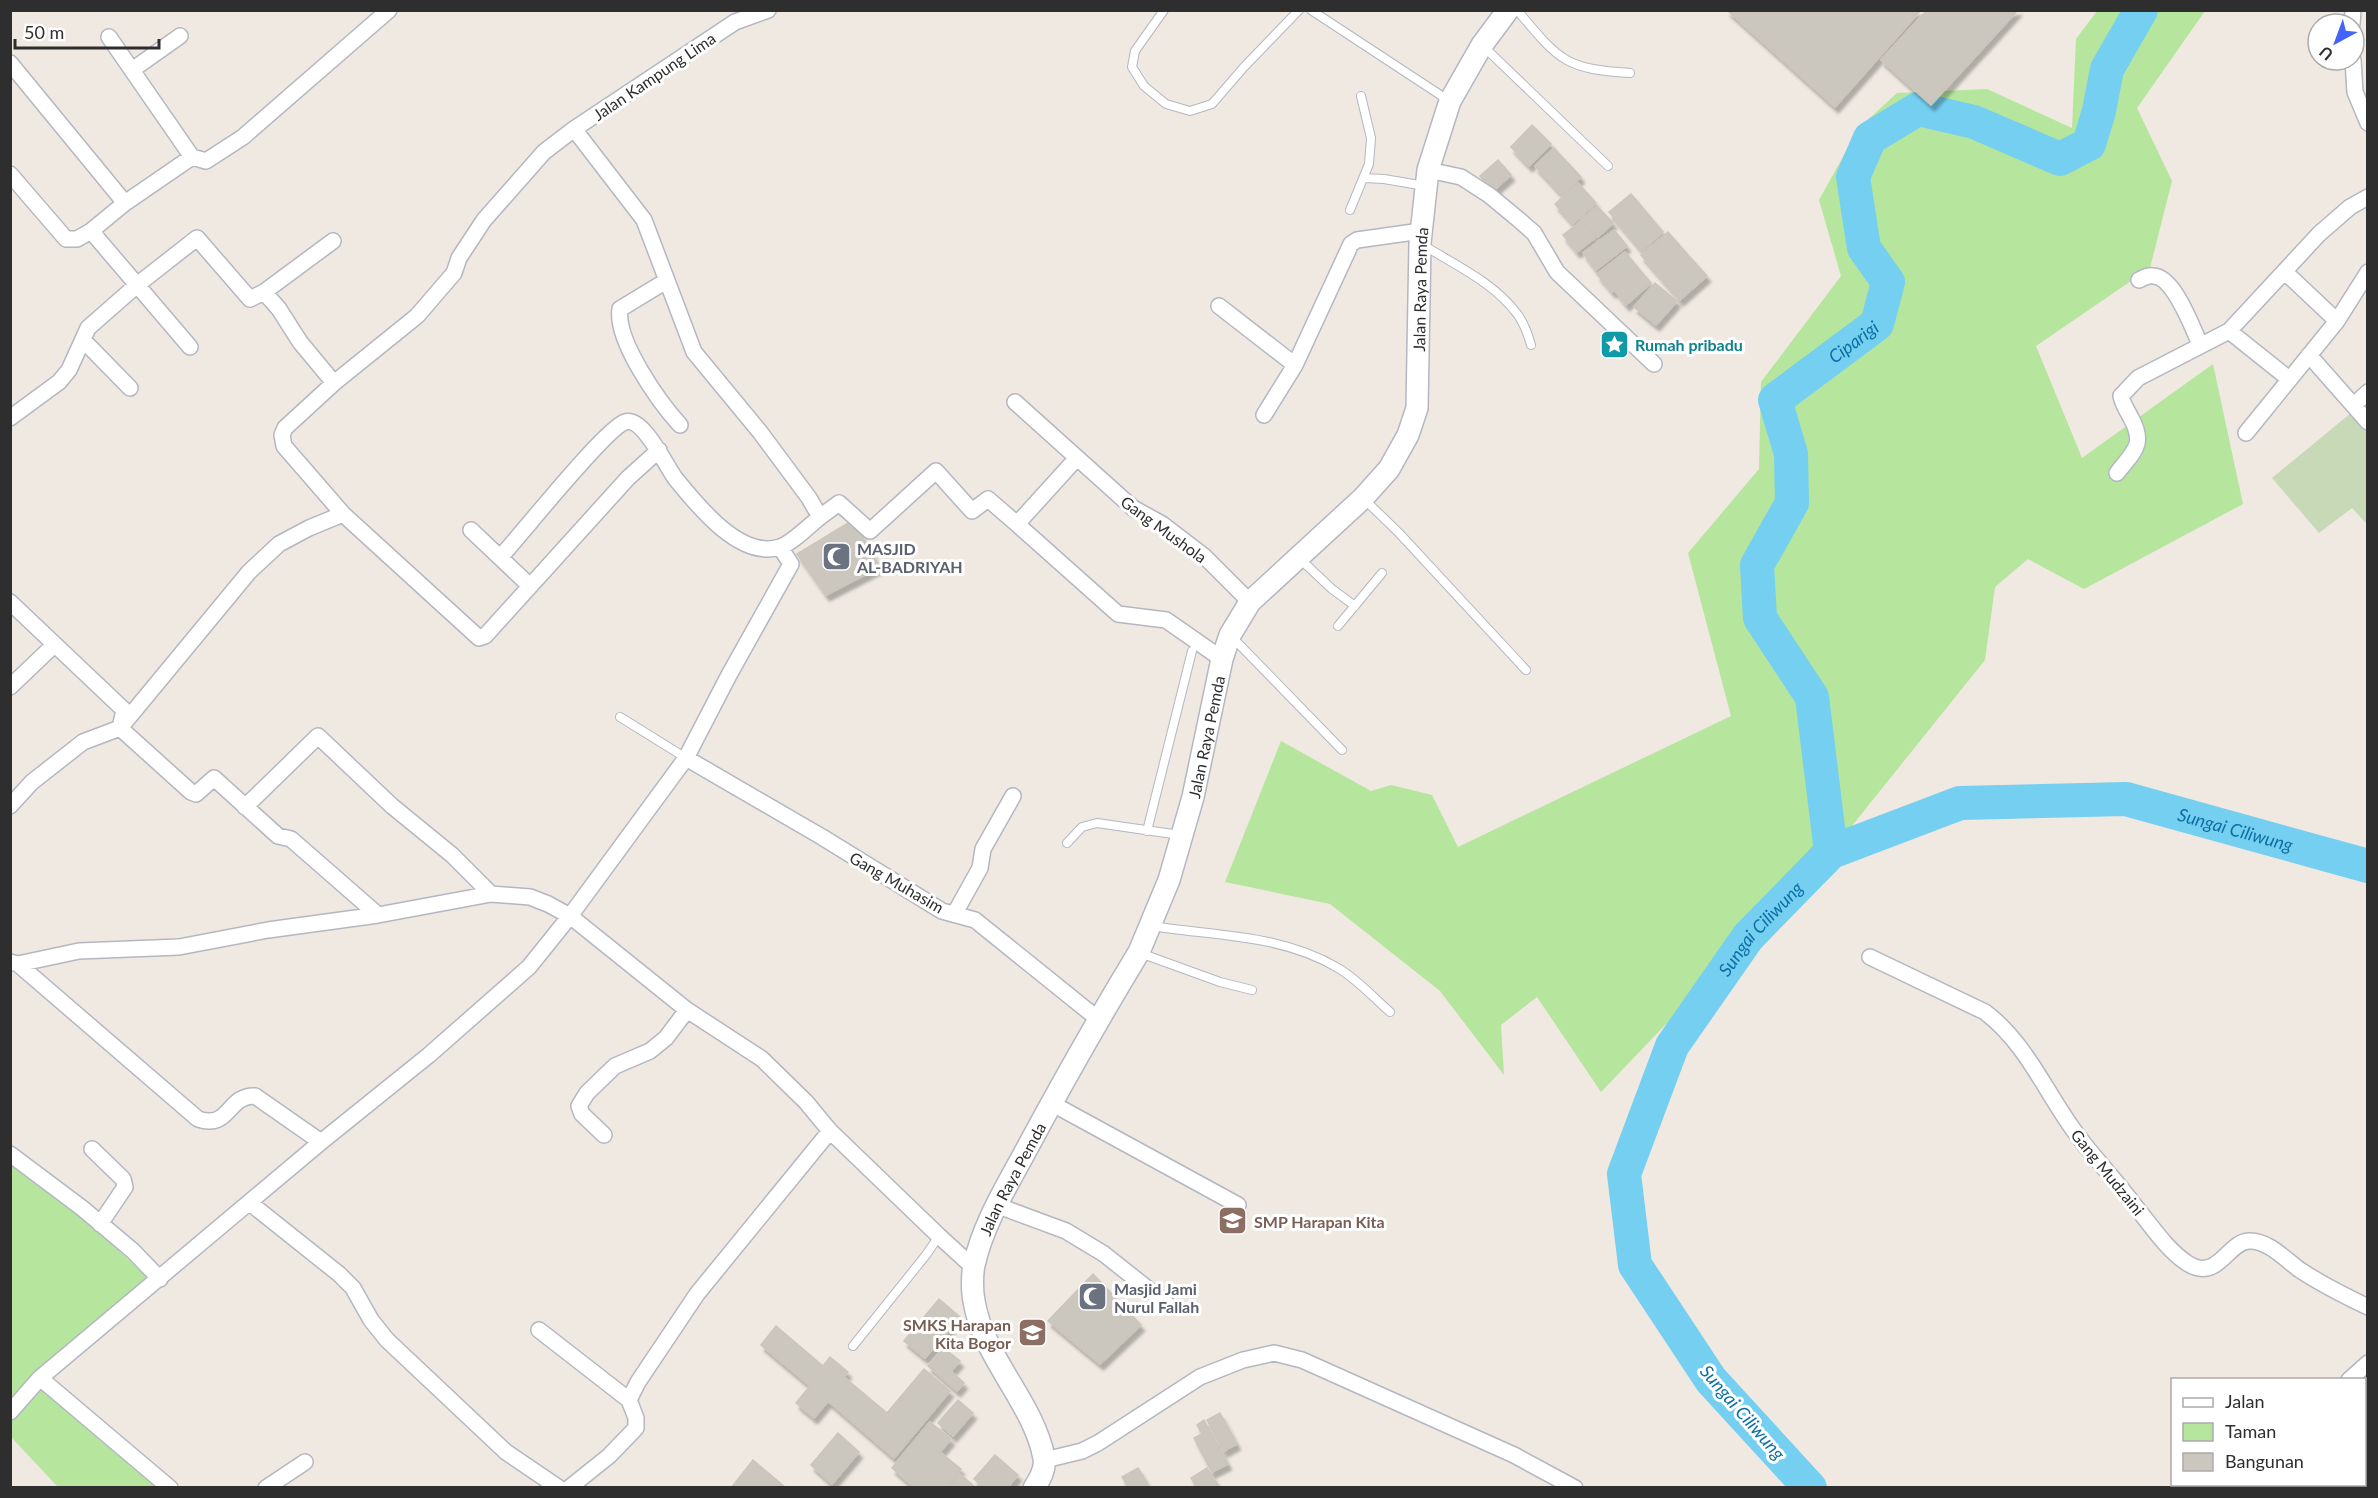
<svg xmlns="http://www.w3.org/2000/svg" width="2378" height="1498" font-family="Lato,sans-serif">
<defs>
<filter id="shadow"><feDropShadow dx="3.5" dy="6" stdDeviation="1.5" flood-color="#0004"/></filter>
</defs>
<rect width="100%" height="100%" fill="#efe9e1"/>
<path fill="#b6e59e" d="M 2097,11 L 2205,11 L 2137,108 L 2172,181 L 2150,268 L 2036,346 L 2082,458 L 2213,364 L 2243,504 L 2084,589 L 2028,559 L 1995,587 L 1985,660 L 1831,852 L 1601,1092 L 1537,997 L 1501,1025 L 1504,1075 L 1440,991 L 1330,904 L 1225,882 L 1281,741 L 1371,791 L 1391,785 L 1432,795 L 1458,847 L 1731,716 L 1688,553 L 1759,469 L 1761,382 L 1841,276 L 1819,200 L 1859,128 L 1897,93 L 1987,89 L 2072,128 L 2076,39 Z
M 11,1165 C 60,1200 106,1236 148,1279 L 33,1374 L 11,1399 Z
M 42,1384 L 159,1487 L 58,1487 L 11,1437 L 11,1421 Z"/>
<path fill="#c8d9b8" d="M 2362,404 L 2367,411 L 2367,524 L 2352,508 L 2319,533 L 2272,478 Z"/>
<g fill="none" stroke-linecap="round" stroke-linejoin="round">
<g stroke="#75cff0" stroke-width="34">
<path id="s1" d="M 1831,852 L 1812,697 L 1760,618 L 1757,565 L 1792,503 L 1791,454 L 1775,400 L 1877,324 L 1888,282 L 1864,248 L 1853,177 L 1870,138 L 1918,109 L 1974,122 L 2060,159 L 2089,144 L 2099,111 L 2107,69 L 2141,10"/>
<path id="s2" d="M 1810,1488 L 1711,1380 L 1635,1265 L 1624,1174 L 1672,1046 L 1748,937 L 1831,852 L 1960,803 L 2126,799 L 2368,866"/>
</g>
</g>
<path fill="#cbc7bf" stroke="#cbc5ba" stroke-width="1.5" filter="url(#shadow)" d="M 1727,10 L 1921,10 L 1835,107 Z
M 1927,10 L 2018,10 L 1931,105 L 1881,60 Z
M 1532,125 L 1551,144 L 1529,166 L 1511,147 Z
M 1554,148 L 1581,177 L 1562,195 L 1535,166 Z
M 1498,160 L 1511,175 L 1493,191 L 1480,176 Z
M 1578,183 L 1596,203 L 1573,224 L 1555,204 Z
M 1631,194 L 1642,207 L 1620,225 L 1609,212 Z
M 1597,206 L 1613,223 L 1598,237 L 1581,220 Z
M 1642,207 L 1663,232 L 1642,251 L 1620,225 Z
M 1581,221 L 1595,238 L 1577,252 L 1563,235 Z
M 1614,230 L 1627,246 L 1596,270 L 1583,253 Z
M 1668,232 L 1688,255 L 1661,278 L 1641,255 Z
M 1625,252 L 1639,269 L 1612,292 L 1597,274 Z
M 1688,255 L 1707,276 L 1680,300 L 1661,278 Z
M 1639,269 L 1651,283 L 1626,305 L 1615,291 Z
M 1655,283 L 1677,301 L 1656,325 L 1634,307 Z
M 853,520 L 880,567 L 826,595 L 797,554 Z
M 1093,1274 L 1141,1325 L 1100,1364 L 1048,1321 Z
M 939,1299 L 960,1317 L 925,1358 L 904,1341 Z
M 776,1326 L 823,1366 L 830,1357 L 848,1372 L 844,1377 L 887,1413 L 924,1369 L 950,1391 L 894,1458 L 828,1401 L 814,1418 L 796,1403 L 810,1386 L 761,1345 Z
M 944,1348 L 960,1361 L 951,1371 L 964,1383 L 957,1391 L 928,1366 Z
M 958,1400 L 973,1413 L 953,1436 L 938,1423 Z
M 1220,1413 L 1237,1444 L 1224,1451 L 1207,1420 Z
M 1204,1420 L 1228,1464 L 1212,1472 L 1194,1438 L 1202,1434 L 1197,1425 Z
M 930,1422 L 951,1439 L 940,1452 L 961,1469 L 946,1488 L 915,1488 L 892,1468 Z
M 838,1433 L 859,1452 L 832,1484 L 811,1465 Z
M 995,1455 L 1018,1475 L 1007,1488 L 984,1488 L 974,1479 Z
M 753,1460 L 786,1488 L 731,1488 Z
M 1138,1468 L 1150,1488 L 1129,1488 L 1122,1477 Z
M 1207,1468 L 1220,1488 L 1197,1488 L 1191,1478 Z
M 960,1474 L 976,1488 L 949,1488 Z"/>
<g fill="none" stroke-linecap="round" stroke-linejoin="round">
<defs>
<path id="lane" d="M 1164,10 L 1135,51 L 1132,67 L 1144,86 L 1166,104 L 1190,111 L 1212,104 L 1244,67 L 1299,10
M 1311,10 L 1448,100
M 1517,10 C 1559,60 1564,69 1630,73
M 1483,46 L 1608,166
M 1364,178 L 1384,179 L 1425,186
M 1350,210 L 1369,164 L 1371,138 L 1361,96
M 1423,245 C 1455,265 1495,283 1518,315 C 1524,324 1528,334 1531,345
M 1364,499 L 1399,533 L 1526,670
M 1299,558 L 1332,589 L 1355,606
M 1338,626 L 1382,573
M 1231,636 L 1342,750
M 620,717 L 686,758
M 1147,831 L 1192,651
M 1067,843 L 1082,827 L 1097,823 L 1180,835
M 1151,926 C 1215,936 1281,934 1338,968 C 1357,979 1374,998 1390,1012
M 1140,953 L 1220,982 L 1252,990
M 853,1346 L 926,1255 L 939,1236"/>
<path id="street" d="M 2352,24 L 2353,10
M 109,37 L 192,157 L 206,161 L 243,137 L 389,10
M 2353,60 L 2355,92 L 2368,123
M 10,63 L 125,203
M 132,70 L 180,36
M 1428,170 L 1461,177 L 1489,195 L 1518,219 L 1534,233 L 1557,272 L 1654,364
M 10,174 L 66,239 L 77,239 L 91,231 L 125,203 L 192,157
M 91,231 L 190,347
M 2285,272 L 2337,321
M 2139,280 C 2143,278 2148,275 2153,276 C 2174,276 2192,327 2200,344
M 666,281 L 620,309 C 615,340 659,402 680,425
M 264,292 L 279,309 L 300,342 L 334,383
M 1219,306 L 1295,365
M 2229,331 L 2289,379
M 83,340 L 130,388
M 2309,355 L 2368,422
M 1015,402 L 1133,508 L 1162,524 L 1205,557 L 1250,602
M 2354,405 L 2368,392
M 1264,415 L 1295,365 L 1351,244 L 1357,240 L 1421,231
M 10,418 L 59,382 L 69,370 L 88,328 L 137,285 L 197,238 L 250,299 L 264,292 L 333,241
M 2246,433 L 2337,321 L 2368,272
M 659,450 L 628,478 L 485,636 L 479,638 L 343,514 L 284,446 L 282,435 L 285,428 L 334,383 L 417,316 L 454,273 L 459,258 L 484,220 L 544,152 L 574,129 L 735,22 L 768,10
M 2117,473 C 2133,452 2146,445 2131,418 C 2127,410 2123,405 2121,396 L 2138,378 L 2229,331 L 2319,234 L 2350,207 L 2368,197
M 820,517 L 839,503 L 870,531 L 936,471 L 972,511 L 988,499 L 1017,524 L 1076,459
M 1017,524 L 1118,614 L 1166,620 L 1222,659
M 471,530 L 529,585
M 504,553 C 524,531 605,429 625,422 C 643,416 666,466 675,478 C 697,505 740,560 780,547 C 791,544 810,525 820,517 L 809,498 L 760,432 L 694,352 L 644,220 L 574,129
M 10,602 L 124,710 L 120,728 L 191,792 L 196,794 L 214,778 L 278,836 L 291,839 L 378,915
M 10,687 L 54,645
M 686,758 L 822,837 L 942,911 L 975,920 L 1098,1019
M 10,806 L 32,782 L 83,742 L 120,728 L 249,572 L 279,544 L 309,528 L 343,514
M 245,807 L 318,736 L 392,806 L 452,855 L 491,894
M 955,913 L 980,868 L 983,849 L 1013,796
M 1870,957 L 1985,1012 C 2026,1043 2045,1091 2075,1132 C 2093,1157 2116,1180 2135,1206 C 2151,1225 2166,1249 2187,1263 C 2218,1283 2227,1242 2249,1241 C 2268,1240 2286,1260 2300,1270 C 2321,1284 2345,1296 2368,1307
M 10,962 L 18,964 L 79,951 L 179,947 L 268,930 L 378,915 L 491,894 L 530,897 L 548,904 L 570,916 L 687,1010 L 762,1059 L 806,1102 L 830,1131 L 939,1236 L 973,1267
M 18,964 L 198,1119 C 230,1130 227,1095 255,1096 L 321,1142
M 1051,1103 L 1238,1205
M 604,1135 L 582,1114 L 579,1106 L 587,1093 L 615,1066 L 650,1051 L 666,1038 L 687,1010
M 92,1149 L 123,1179 L 125,1187 L 100,1224
M 10,1154 L 82,1208 L 133,1251 L 160,1279
M 250,1203 L 339,1274 L 353,1288 L 371,1320 L 387,1340 L 506,1452 L 559,1488
M 996,1205 L 1066,1231 L 1104,1254 L 1167,1304
M 539,1330 L 629,1400
M 40,1378 L 170,1488
M 2349,1380 L 2368,1363
M 10,1412 L 40,1378 L 321,1142 L 429,1055 L 529,967 L 570,916 L 686,758 L 729,675 L 791,564 L 780,547
M 1045,1460 L 1082,1451 L 1098,1443 L 1200,1377 L 1243,1360 L 1274,1353 L 1302,1360 L 1514,1455 L 1575,1488
M 266,1488 L 305,1462
M 569,1488 L 609,1456 L 636,1428 L 636,1418 L 629,1400 L 638,1382 L 697,1294 L 830,1131"/>
<g id="secondary">
<path id="s3" d="M 1034,1488 C 1040,1479 1046,1469 1044,1458 C 1034,1403 983,1358 974,1301 C 972,1291 972,1275 974,1265 C 983,1225 1005,1189 1024,1154 C 1061,1085 1099,1018 1139,952 L 1169,880 L 1193,797 L 1222,659 L 1230,635 L 1250,602 L 1363,498 L 1389,469 L 1408,435 L 1417,408 L 1420,243 L 1428,170 L 1450,101 L 1482,45 L 1508,10"/>
</g>
</defs>
<use href="#lane" stroke="#b4b7c1" stroke-width="10"/>
<use href="#street" stroke="#b4b7c1" stroke-width="18"/>
<use href="#secondary" stroke="#b4b7c1" stroke-width="24"/>
<use href="#lane" stroke="#fff" stroke-width="8"/>
<use href="#street" stroke="#fff" stroke-width="15"/>
<use href="#secondary" stroke="#fff" stroke-width="21"/>
</g>
<defs>
<symbol id="sight-square" viewBox="-11 -11 22 22"><rect x="-9" y="-9" width="18" height="18" rx="4" fill="#0f9aa8" stroke="#fff"/><path d="M0-6L1.8-2.2L6-1.7L2.9 1.2L3.7 5.4L0 3.3L-3.7 5.4L-2.9 1.2L-6-1.7L-1.8-2.2Z" fill="#fff"/></symbol>
<symbol id="mosque-square" viewBox="-11 -11 22 22"><rect x="-9" y="-9" width="18" height="18" rx="4" fill="#6b7280" stroke="#fff"/><path d="M3.5-4.9A6 6 0 1 0 3.5 4.9A5 5 0 1 1 3.5-4.9Z" fill="#fff"/></symbol>
<symbol id="school-square" viewBox="-11 -11 22 22"><rect x="-9" y="-9" width="18" height="18" rx="4" fill="#8d6e63" stroke="#fff"/><path d="M0-5L7-2L0 1L-7-2ZM-4 1L0 2.5L4 1V4Q0 6-4 4Z" fill="#fff"/></symbol>
</defs>
<g fill-rule="evenodd">
<use href="#sight-square" x="1598" y="328" width="33" height="33"/>
<use href="#mosque-square" x="820" y="540" width="33" height="33"/>
<use href="#school-square" x="1216" y="1204" width="33" height="33"/>
<use href="#mosque-square" x="1076" y="1280" width="33" height="33"/>
<use href="#school-square" x="1016" y="1316" width="33" height="33"/>
</g>
<g text-anchor="middle" dominant-baseline="central" stroke-width="6" stroke-linejoin="round" paint-order="stroke">
<g font-size="16" fill="#2e2e2e" stroke="#fff">
<text transform="translate(654 76) rotate(-34)">Jalan Kampung Lima</text>
<text stroke="none"><textPath href="#s3" startOffset="1344">Jalan Raya Pemda</textPath></text>
<text transform="translate(1164 529) rotate(36)">Gang Mushola</text>
<text stroke="none"><textPath href="#s3" startOffset="822">Jalan Raya Pemda</textPath></text>
<text transform="translate(897 882) rotate(30)">Gang Muhasim</text>
<text transform="translate(2108 1172) rotate(51)">Gang Mudzaini</text>
<text stroke="none"><textPath href="#s3" startOffset="336">Jalan Raya Pemda</textPath></text>
</g>
<g font-size="16" font-weight="bold" fill="#0d838f" stroke="#fff" text-anchor="start">
<text x="1635" y="344">Rumah pribadu</text>
</g>
<g font-size="16" font-weight="bold" fill="#5b616d" stroke="#fff" text-anchor="start">
<text x="857" y="548">MASJID<tspan x="857" dy="18">AL-BADRIYAH</tspan></text>
<text x="1114" y="1288">Masjid Jami<tspan x="1114" dy="18">Nurul Fallah</tspan></text>
</g>
<g font-size="16" font-weight="bold" fill="#785e54" stroke="#fff" text-anchor="start">
<text x="1254" y="1221">SMP Harapan Kita</text>
<text x="1011" y="1324" text-anchor="end">SMKS Harapan<tspan x="1011" dy="18">Kita Bogor</tspan></text>
</g>
<g font-size="18" font-style="italic" fill="#0d6fa3" stroke="#fff">
<text stroke="none"><textPath href="#s1" startOffset="578">Ciparigi</textPath></text>
<text stroke="none"><textPath href="#s2" startOffset="1182">Sungai Ciliwung</textPath></text>
<text stroke="none"><textPath href="#s2" startOffset="660">Sungai Ciliwung</textPath></text>
<text transform="translate(1743 1412) rotate(49)">Sungai Ciliwung</text>
</g>
</g>
<rect width="2378" height="1498" fill="none" stroke="#2e2e2e" stroke-width="24"/>
<rect x="2171" y="1378" width="195" height="108" fill="#ffffff" stroke="#ababab" stroke-width="1.5"/>
<rect x="2183" y="1398" width="30" height="9" fill="#ffffff" stroke="#ababab" stroke-width="1.5"/>
<text x="2225" y="1408" font-size="18" fill="#2e2e2e">Jalan</text>
<rect x="2183" y="1423" width="30" height="18" fill="#b6e59e" stroke="#ababab" stroke-width="1.5"/>
<text x="2225" y="1438" font-size="18" fill="#2e2e2e">Taman</text>
<rect x="2183" y="1453" width="30" height="18" fill="#cbc7bf" stroke="#ababab" stroke-width="1.5"/>
<text x="2225" y="1468" font-size="18" fill="#2e2e2e">Bangunan</text>
<g transform="translate(2336 42) rotate(221)"><circle r="28" fill="#ffffff" stroke="#ababab" stroke-width="1.5"/>
<path d="M0-4.5L10 22L0 15L-10 22Z" fill="#4264fb"/>
<text y="-9" font-size="16" font-weight="bold" text-anchor="middle" fill="#2e2e2e">U</text>
</g>
<path d="M15 39v9h144v-9" fill="none" stroke="#2e2e2e" stroke-width="3"/>
<text x="24" y="39" font-size="18" fill="#2e2e2e" stroke="#ffffff" stroke-width="4.5" paint-order="stroke">50 m</text>
</svg>
